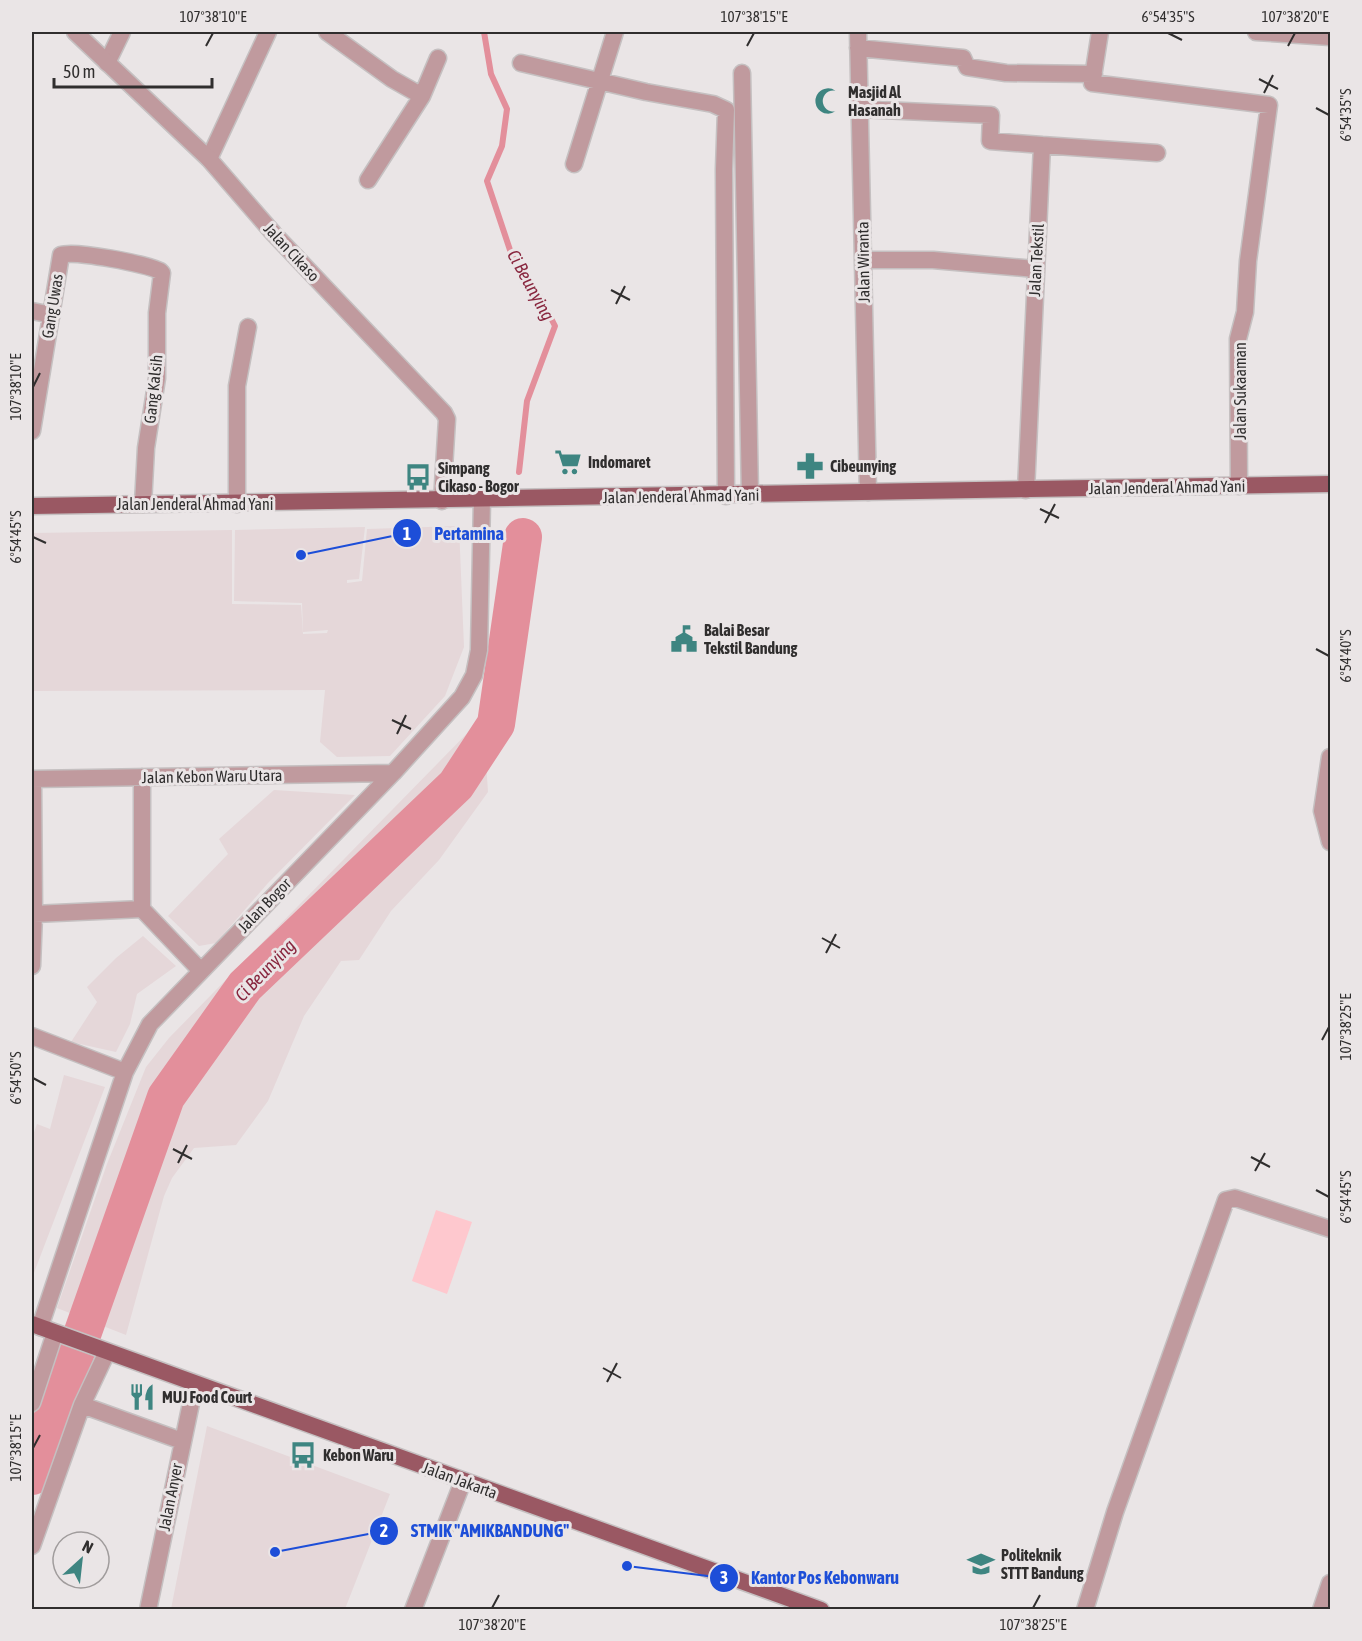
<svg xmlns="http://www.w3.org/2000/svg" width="1362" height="1641" font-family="'Asap Condensed',sans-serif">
<rect width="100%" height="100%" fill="#eae5e6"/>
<path fill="#e5d7d9" d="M 459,526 L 464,647 L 445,696 L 390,756 L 337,757 L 320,742 L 325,690 L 32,691 L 32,533 L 232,530 L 232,604 L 301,605 L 303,634 L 327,633 L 328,630 L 303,632 L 302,603 L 234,601 L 235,530 L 365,527 L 359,579 L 347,580 L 347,583 L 362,581 L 367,529 Z
M 483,717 L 488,792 L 439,860 L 391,911 L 359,960 L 341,961 L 304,1016 L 268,1101 L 236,1145 L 194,1148 L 172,1178 L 164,1196 L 126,1335 L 57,1308 L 107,1164 L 146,1067 L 169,1038 Z
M 274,790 L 355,795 L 268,883 L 216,943 L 199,946 L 168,916 L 228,854 L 219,839 Z
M 143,936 L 176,966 L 137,994 L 130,1024 L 116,1052 L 71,1042 L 97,1002 L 87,987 L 116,958 Z
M 64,1075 L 105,1087 L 32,1278 L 32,1138 L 37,1124 L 50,1129 Z
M 207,1426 L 390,1494 L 345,1609 L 171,1609 Z"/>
<path fill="#fec8ce" d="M 436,1210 L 472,1222 L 447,1294 L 412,1281 Z"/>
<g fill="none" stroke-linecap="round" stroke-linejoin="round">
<path stroke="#e38f9b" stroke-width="6" d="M 484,32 L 491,74 L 507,109 L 502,146 L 487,181 L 512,256 L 538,293 L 555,326 L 527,401 L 519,472"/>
<path stroke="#e38f9b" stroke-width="38" d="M 32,1476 L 166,1097 L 245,986 L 456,785 L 496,724 L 523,537"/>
<defs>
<path id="minor" d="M 327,32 L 392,79 L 422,96
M 858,32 L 868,492
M 1100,32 L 1092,83 L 1269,105 L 1248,261 L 1245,312 L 1238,339 L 1239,486
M 1256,32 L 1330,37
M 858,48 L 963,58 L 967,67 L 1006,73 L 1094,74
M 107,63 L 122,32
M 521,63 L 646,92 L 713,104 L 726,110 L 724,169 L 726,496
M 742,73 L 750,495
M 860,109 L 991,115 L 990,141 L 1042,145
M 209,159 L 268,32
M 574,164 L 615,32
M 368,180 L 422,96 L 438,58
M 863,260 L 933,260 L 1035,269
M 32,311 L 52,315
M 32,431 L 61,255 C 75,250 146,264 160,271 L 162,273 L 157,313 L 157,378 L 146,448 L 143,504
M 1026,490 L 1042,145 L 1157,153
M 237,504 L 237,386 L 248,327
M 1330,757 L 1322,811 L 1330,842
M 142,777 L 142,909 L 201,971
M 32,779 L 393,773
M 34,914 L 142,909
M 32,966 L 34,914 L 33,779
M 32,1036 L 125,1072
M 40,1327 L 125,1072 L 150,1024 L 393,773 L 462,697 L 474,675 L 479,650 L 482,499
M 32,1403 L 55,1333
M 82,1405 L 182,1441
M 32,1546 L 82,1405 L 107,1352
M 148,1610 L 195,1384
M 413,1610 L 463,1481
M 1085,1610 L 1115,1512 L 1226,1200 L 1235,1198 L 1330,1229
M 1321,1610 L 1330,1583"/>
<path id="tertiary" d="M 75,32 L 209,159 L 274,234 L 444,413 L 447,419 L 442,501"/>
<path id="primary" d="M 32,506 L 1330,484
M 32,1324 L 821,1610"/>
</defs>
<use href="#minor" stroke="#c5c0c1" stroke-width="19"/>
<use href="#tertiary" stroke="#c5c0c1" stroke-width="19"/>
<use href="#primary" stroke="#c5c0c1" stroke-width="19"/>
<use href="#minor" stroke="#c09a9e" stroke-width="16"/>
<use href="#tertiary" stroke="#c09a9e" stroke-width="16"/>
<use href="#primary" stroke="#9a5863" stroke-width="16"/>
</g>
<path fill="none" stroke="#302e2e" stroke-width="2" d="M 1168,33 L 1182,40M 206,46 L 213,33M 747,46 L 754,33M 1288,46 L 1295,33M 1259,79 L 1278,89M 1264,93 L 1273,75M 1316,108 L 1329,115M 611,290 L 630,300M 616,304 L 625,286M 33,387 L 40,373M 1040,509 L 1059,518M 1045,523 L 1055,504M 33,537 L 46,543M 1316,649 L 1329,656M 392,720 L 411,729M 397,734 L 406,715M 822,938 L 840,948M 826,953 L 836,934M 1322,1040 L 1329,1027M 33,1078 L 46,1085M 173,1149 L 192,1159M 1251,1157 L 1270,1167M 178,1163 L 187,1145M 1255,1171 L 1265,1153M 1316,1190 L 1329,1197M 603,1368 L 621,1378M 607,1382 L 617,1363M 33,1448 L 40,1435M 492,1608 L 499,1595M 1033,1608 L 1040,1595"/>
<defs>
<symbol id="mosque-bare" viewBox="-9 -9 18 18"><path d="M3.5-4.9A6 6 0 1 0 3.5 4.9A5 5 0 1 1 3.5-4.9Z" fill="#3e8581" stroke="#eae5e6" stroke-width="2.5" paint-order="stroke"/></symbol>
<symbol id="supermarket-bare" viewBox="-9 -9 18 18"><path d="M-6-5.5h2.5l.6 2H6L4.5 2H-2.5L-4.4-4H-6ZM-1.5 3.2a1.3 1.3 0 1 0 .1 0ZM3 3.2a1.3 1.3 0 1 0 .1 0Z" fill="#3e8581" stroke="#eae5e6" stroke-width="2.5" paint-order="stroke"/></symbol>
<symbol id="pharmacy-bare" viewBox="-9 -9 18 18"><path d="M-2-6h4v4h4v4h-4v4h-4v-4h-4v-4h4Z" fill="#3e8581" stroke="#eae5e6" stroke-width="2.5" paint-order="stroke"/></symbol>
<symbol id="bus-bare" viewBox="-9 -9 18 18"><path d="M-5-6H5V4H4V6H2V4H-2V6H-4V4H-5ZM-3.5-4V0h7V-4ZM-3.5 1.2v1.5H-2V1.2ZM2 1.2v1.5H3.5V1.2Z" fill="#3e8581" stroke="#eae5e6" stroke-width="2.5" paint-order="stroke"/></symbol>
<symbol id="civic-bare" viewBox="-9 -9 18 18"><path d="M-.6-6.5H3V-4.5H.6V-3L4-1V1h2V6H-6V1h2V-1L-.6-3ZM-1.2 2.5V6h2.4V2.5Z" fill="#3e8581" stroke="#eae5e6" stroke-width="2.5" paint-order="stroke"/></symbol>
<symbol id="restaurant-bare" viewBox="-9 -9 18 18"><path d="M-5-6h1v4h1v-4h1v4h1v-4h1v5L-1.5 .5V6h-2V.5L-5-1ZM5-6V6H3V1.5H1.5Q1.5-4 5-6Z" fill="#3e8581" stroke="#eae5e6" stroke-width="2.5" paint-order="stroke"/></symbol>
<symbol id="university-bare" viewBox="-9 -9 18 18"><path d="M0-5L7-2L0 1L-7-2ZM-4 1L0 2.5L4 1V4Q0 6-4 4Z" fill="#3e8581" stroke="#eae5e6" stroke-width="2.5" paint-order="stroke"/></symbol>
</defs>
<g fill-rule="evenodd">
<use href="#mosque-bare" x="809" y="82" width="38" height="38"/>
<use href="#supermarket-bare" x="549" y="443" width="38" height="38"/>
<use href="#pharmacy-bare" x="791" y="447" width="38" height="38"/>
<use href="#bus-bare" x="399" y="458" width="38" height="38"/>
<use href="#civic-bare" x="665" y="620" width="38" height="38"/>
<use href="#restaurant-bare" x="123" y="1378" width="38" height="38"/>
<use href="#bus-bare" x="284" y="1436" width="38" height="38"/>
<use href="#university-bare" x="962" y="1545" width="38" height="38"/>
</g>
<g text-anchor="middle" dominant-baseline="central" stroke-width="6" stroke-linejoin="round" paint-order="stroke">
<g font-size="16" font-weight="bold" fill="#302e2e" stroke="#eae5e6" text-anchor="start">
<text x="848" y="92">Masjid Al<tspan x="848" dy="18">Hasanah</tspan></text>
<text x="588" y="462">Indomaret</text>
<text x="830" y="466">Cibeunying</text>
<text x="438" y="468">Simpang<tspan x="438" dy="18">Cikaso - Bogor</tspan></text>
<text x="704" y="630">Balai Besar<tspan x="704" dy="18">Tekstil Bandung</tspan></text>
<text x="162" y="1397">MUJ Food Court</text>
<text x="323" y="1455">Kebon Waru</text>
<text x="1001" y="1555">Politeknik<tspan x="1001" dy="18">STTT Bandung</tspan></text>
</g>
<g font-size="16" fill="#302e2e" stroke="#eae5e6">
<text transform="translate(292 252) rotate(47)">Jalan Cikaso</text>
<text transform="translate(1036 260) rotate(-87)">Jalan Tekstil</text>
<text transform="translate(863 262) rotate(-91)">Jalan Wiranta</text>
<text transform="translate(52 306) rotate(-81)">Gang Uwas</text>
<text transform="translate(153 389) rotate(-84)">Gang Kalsih</text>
<text transform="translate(1240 391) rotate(-90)">Jalan Sukaaman</text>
<text transform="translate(1167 487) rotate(-1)">Jalan Jenderal Ahmad Yani</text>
<text transform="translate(681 496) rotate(-1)">Jalan Jenderal Ahmad Yani</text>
<text x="195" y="504">Jalan Jenderal Ahmad Yani</text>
<text transform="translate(212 776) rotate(-1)">Jalan Kebon Waru Utara</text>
<text transform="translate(264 905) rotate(-46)">Jalan Bogor</text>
<text transform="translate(460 1480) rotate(20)">Jalan Jakarta</text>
<text transform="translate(170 1497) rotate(-79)">Jalan Anyer</text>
</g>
<g font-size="18" font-style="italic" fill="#88263e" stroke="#eae5e6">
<text transform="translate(531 285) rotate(61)">Ci Beunying</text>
<text transform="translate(265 970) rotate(-46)">Ci Beunying</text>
</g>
</g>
<path fill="none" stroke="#1d4ed8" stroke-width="2" d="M301 555L407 533M275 1552L384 1531M627 1566L724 1578"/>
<g fill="#1d4ed8" stroke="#eae5e6" stroke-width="2">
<circle cx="301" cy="555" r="6"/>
<circle cx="275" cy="1552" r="6"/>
<circle cx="627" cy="1566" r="6"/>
<circle cx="407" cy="533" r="15"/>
<circle cx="384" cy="1531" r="15"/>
<circle cx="724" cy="1578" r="15"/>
</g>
<g font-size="18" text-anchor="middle" font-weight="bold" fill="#fff">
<text x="407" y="540">1</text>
<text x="384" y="1537">2</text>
<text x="724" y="1584">3</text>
</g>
<g font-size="18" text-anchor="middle" font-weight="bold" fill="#1d4ed8" stroke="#eae5e6" stroke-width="6" stroke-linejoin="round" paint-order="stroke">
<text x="469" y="540">Pertamina</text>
<text x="490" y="1537">STMIK "AMIKBANDUNG"</text>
<text x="825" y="1584">Kantor Pos Kebonwaru</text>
</g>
<rect width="1362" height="1641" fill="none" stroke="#eae5e6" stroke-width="66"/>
<g transform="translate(81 1560) rotate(27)"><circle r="28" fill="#eae5e6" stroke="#a09c9c" stroke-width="1.5"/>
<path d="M0-4.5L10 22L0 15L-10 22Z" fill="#3e8581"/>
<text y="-9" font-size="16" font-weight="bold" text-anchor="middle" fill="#302e2e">N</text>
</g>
<path d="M54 78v9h158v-9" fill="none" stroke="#302e2e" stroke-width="3"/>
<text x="63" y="78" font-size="18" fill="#302e2e" stroke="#eae5e6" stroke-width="4.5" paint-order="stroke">50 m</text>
<rect x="33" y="33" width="1296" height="1575" fill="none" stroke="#302e2e" stroke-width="2"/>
<g font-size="15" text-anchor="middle" fill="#302e2e">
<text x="213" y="22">107°38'10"E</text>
<text x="754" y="22">107°38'15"E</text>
<text x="1168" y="22">6°54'35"S</text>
<text x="1295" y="22">107°38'20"E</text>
<text transform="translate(1346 115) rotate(-90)" y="5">6°54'35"S</text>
<text transform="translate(16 387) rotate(-90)" y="5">107°38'10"E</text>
<text transform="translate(16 537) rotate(-90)" y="5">6°54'45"S</text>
<text transform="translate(1346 656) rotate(-90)" y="5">6°54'40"S</text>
<text transform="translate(1346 1027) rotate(-90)" y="5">107°38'25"E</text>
<text transform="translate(16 1078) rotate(-90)" y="5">6°54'50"S</text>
<text transform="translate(1346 1197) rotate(-90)" y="5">6°54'45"S</text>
<text transform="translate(16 1448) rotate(-90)" y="5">107°38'15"E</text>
<text x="492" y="1630">107°38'20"E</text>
<text x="1033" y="1630">107°38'25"E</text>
</g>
</svg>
